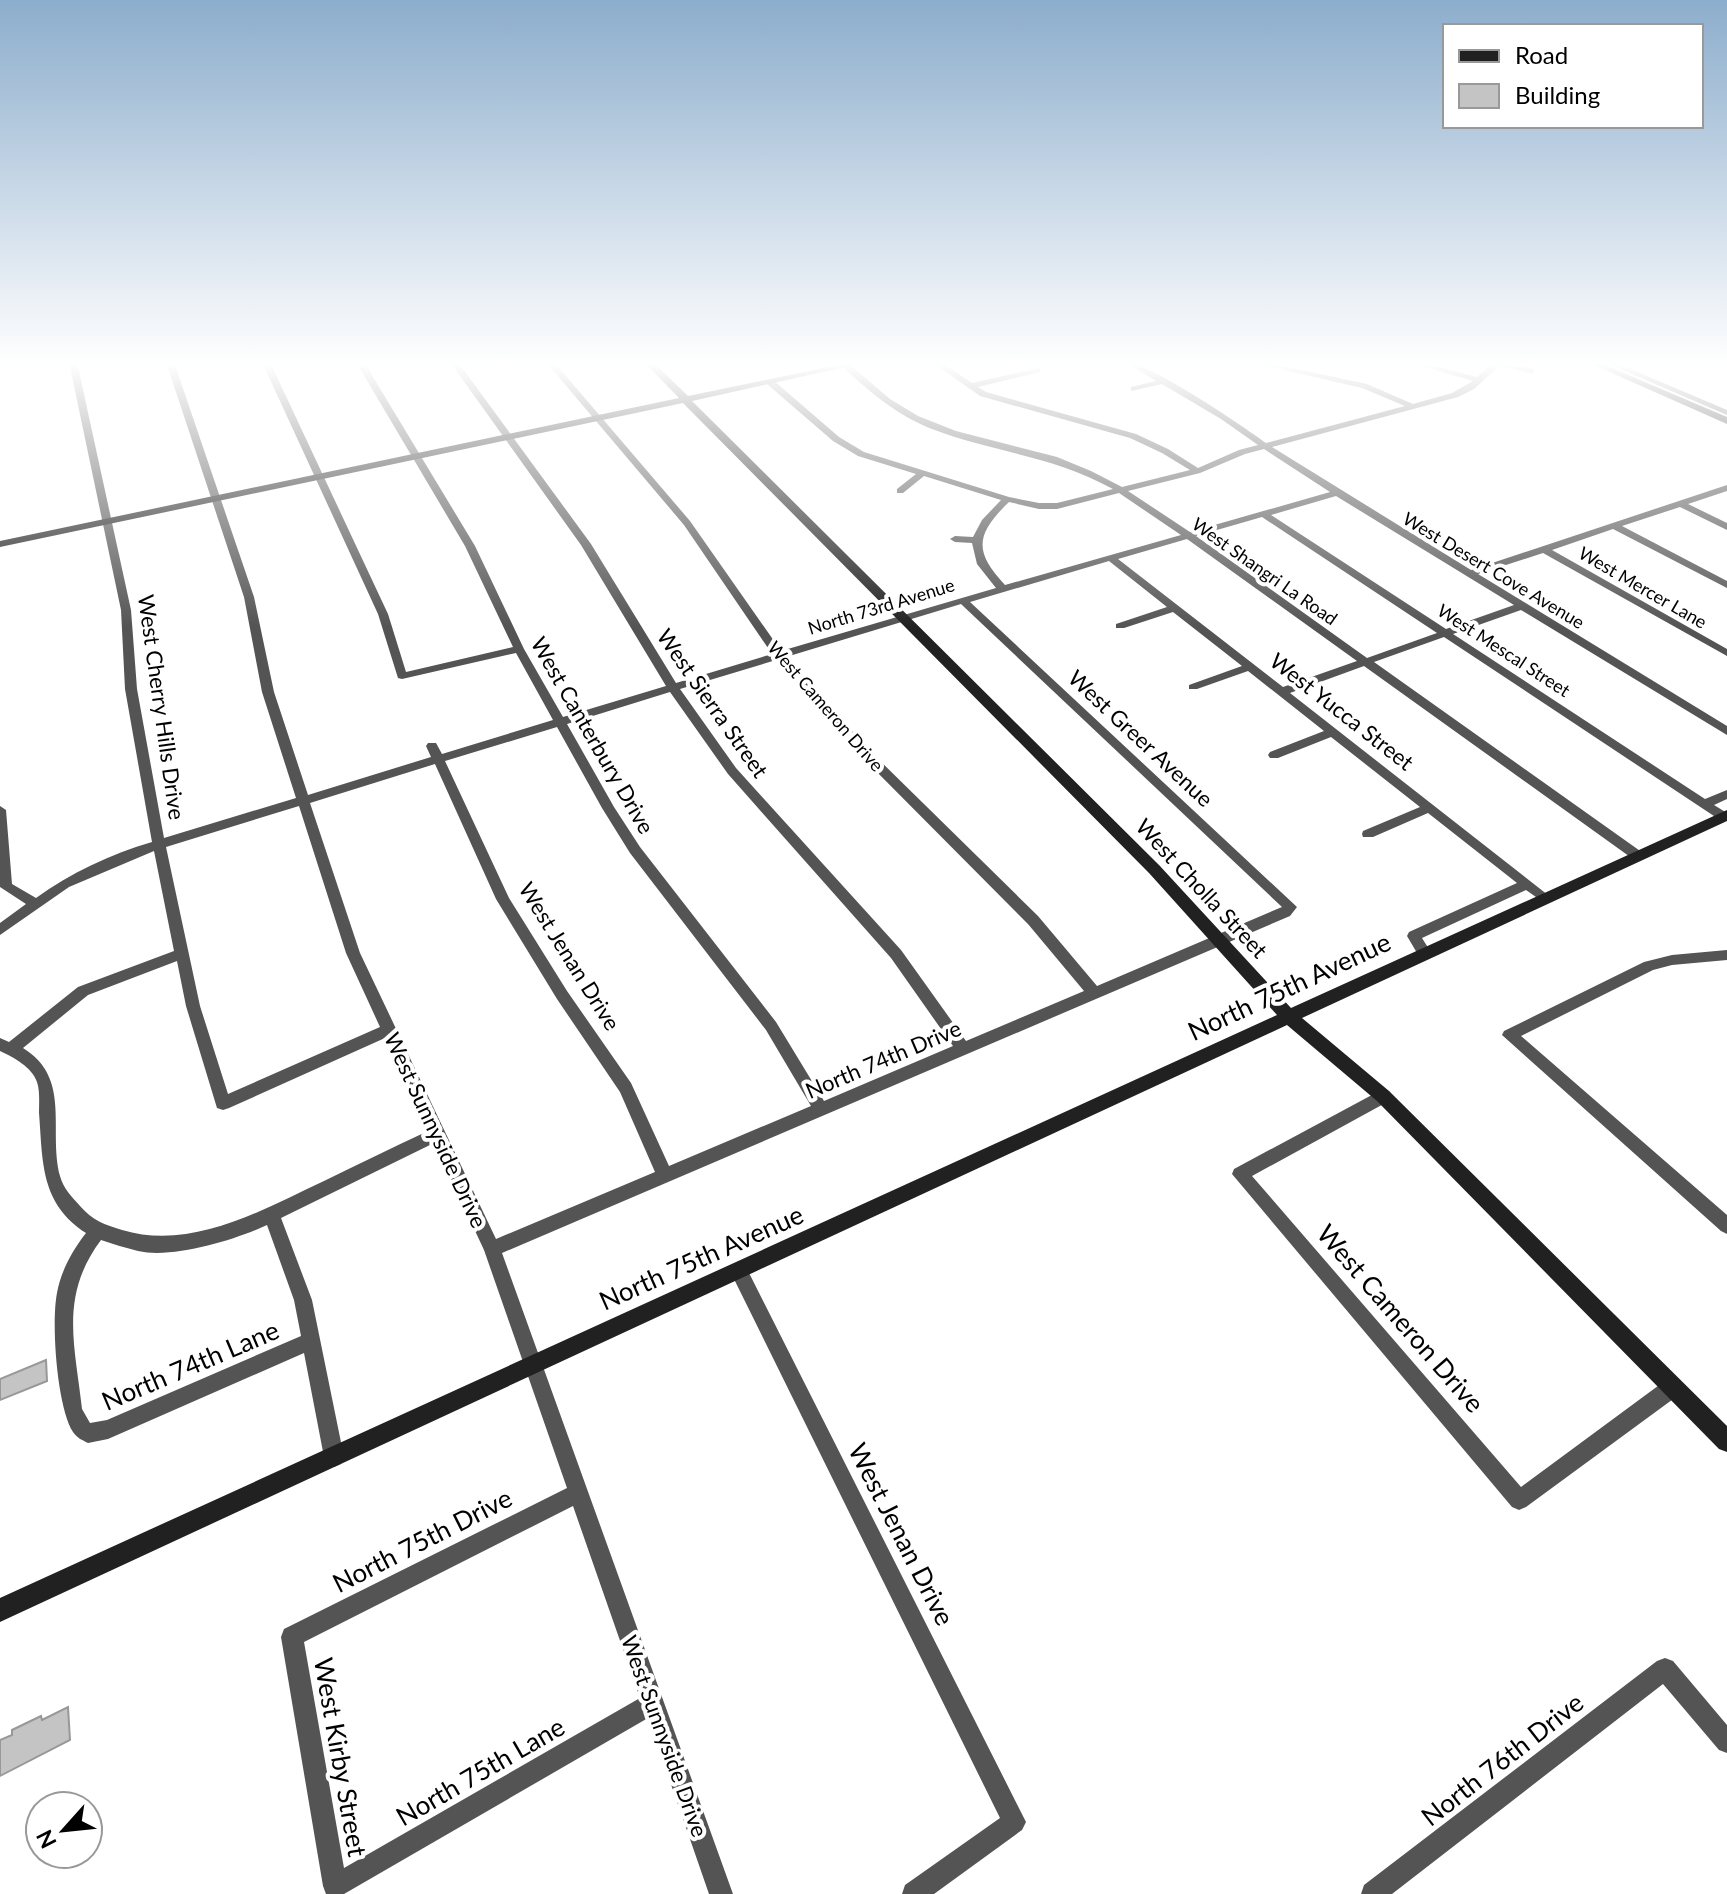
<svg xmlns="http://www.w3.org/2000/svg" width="1727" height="1894" font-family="Lato,sans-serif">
<rect width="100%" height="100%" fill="#fff"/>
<path fill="#c4c4c4" stroke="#989898" stroke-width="2" d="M 46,1360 L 47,1381 L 0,1400 L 0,1379 Z
M 68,1707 L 70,1740 L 0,1776 L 0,1740 L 12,1735 L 12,1730 L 41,1716 L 42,1720 Z"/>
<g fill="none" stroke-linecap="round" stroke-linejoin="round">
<path fill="#545454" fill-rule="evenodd" d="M 0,362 L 13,362 L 0,365 Z
M 69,362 L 77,362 L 131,610 L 137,689 L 164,838 L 296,798 L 262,692 L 244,597 L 166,362 L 174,362 L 254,597 L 274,692 L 308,795 L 431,757 L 426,746 L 428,743 L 436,743 L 442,754 L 553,720 L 516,653 L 402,679 L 398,678 L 378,614 L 262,362 L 270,362 L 388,614 L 406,672 L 513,647 L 465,546 L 356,362 L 364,362 L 475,546 L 524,649 L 563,717 L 666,686 L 581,545 L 450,362 L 458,362 L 591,544 L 676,683 L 772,654 L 684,525 L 546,362 L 554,362 L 690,521 L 781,651 L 996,588 L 977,564 L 972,543 L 955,542 L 950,539 L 955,536 L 973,537 L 982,520 L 1001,500 L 924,476 L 903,493 L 897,493 L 897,489 L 916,474 L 858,456 L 833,441 L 767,384 L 767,380 L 773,380 L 839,437 L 864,452 L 1009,497 L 1039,503 L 1057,503 L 1113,489 C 1052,455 995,453 932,429 C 898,416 868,391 842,366 L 849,364 L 890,399 L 918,416 L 956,431 L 1057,457 L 1091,471 L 1122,487 L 1190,470 L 1162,453 L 1130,438 L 980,396 L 932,362 L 941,362 L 972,383 L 1040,368 L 1040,372 L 978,387 L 986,392 L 1136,434 L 1168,449 L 1198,468 L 1239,450 L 1258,445 L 1221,419 L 1162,384 L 1131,391 L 1131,387 L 1156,381 L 1125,362 C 1149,362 1241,425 1266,443 L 1405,406 L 1362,388 L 1250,362 L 1264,362 L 1367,384 L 1413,404 L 1452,393 L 1473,381 L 1408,362 L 1420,362 L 1477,377 L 1494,362 L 1534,369 L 1534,373 L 1531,373 L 1499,366 L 1474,389 L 1458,397 L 1272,447 L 1471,570 L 1727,485 L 1727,491 L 1688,504 L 1727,523 L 1727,530 L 1680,507 L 1622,526 L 1727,581 L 1727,588 L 1613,529 L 1552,550 L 1727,649 L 1727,656 L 1543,553 L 1478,574 L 1727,726 L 1727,735 L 1521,610 L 1453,634 L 1705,799 L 1727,790 L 1727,799 L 1714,805 L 1727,813 L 1727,820 L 1720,820 L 1444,637 L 1374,662 L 1643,853 L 1645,856 L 1643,859 L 1633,859 L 1364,666 L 1290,693 L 1553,899 L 1546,904 L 1526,890 L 1422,938 L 1432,954 L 1430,958 L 1420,958 L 1407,936 L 1409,932 L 1517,883 L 1428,813 L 1373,837 L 1363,837 L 1362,834 L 1363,831 L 1420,807 L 1331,737 L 1278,758 L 1270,758 L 1268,755 L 1270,752 L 1324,731 L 1248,671 L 1197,689 L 1189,689 L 1189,685 L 1242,666 L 1173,612 L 1124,628 L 1116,628 L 1116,624 L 1167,607 L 1109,561 L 970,602 L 1297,907 L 1290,916 L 502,1253 L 733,1894 L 709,1894 L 648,1718 L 344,1894 L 326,1894 L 323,1886 L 281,1637 L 284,1629 L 567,1488 L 484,1250 L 434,1143 L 281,1218 L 312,1300 L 344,1457 L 341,1464 L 334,1467 L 327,1464 L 324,1457 L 304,1353 L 108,1439 L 88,1443 C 82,1440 77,1438 73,1432 C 57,1407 51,1323 57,1293 C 61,1271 72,1251 86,1233 C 40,1203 43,1162 39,1113 C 39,1103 40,1091 37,1082 C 32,1067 13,1057 0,1051 L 0,1038 L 9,1042 L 78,987 L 174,951 L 154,851 L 69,887 L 0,935 L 0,923 L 26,904 L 0,887 L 0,806 L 6,810 L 12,884 L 36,898 C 70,873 111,854 152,842 L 125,689 L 121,610 ZM 1264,449 L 1330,492 L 1190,532 L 1128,491 L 1200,473 L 1245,454 ZM 1119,493 L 1181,535 L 1005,585 C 973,551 976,534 1009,502 L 1039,509 L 1057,509 ZM 1336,496 L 1514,605 L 1446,629 L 1271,515 ZM 1262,517 L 1437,633 L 1367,658 L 1196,536 ZM 1187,539 L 1357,661 L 1283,687 L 1118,559 ZM 961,604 L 1282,907 L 1097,986 L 1038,916 L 872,753 L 786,657 ZM 776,660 L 864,759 L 1028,924 L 1084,991 L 966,1041 L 901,950 L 736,768 L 680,689 ZM 670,692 L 728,774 L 891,958 L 953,1046 L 824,1101 L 776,1022 L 640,847 L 614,807 L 567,724 ZM 557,727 L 602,808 L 630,853 L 766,1030 L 811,1106 L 669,1166 L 631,1083 L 567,991 L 509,898 L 445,761 ZM 435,764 L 496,899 L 557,999 L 620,1092 L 655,1172 L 496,1239 L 360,953 L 310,803 ZM 299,806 L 346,953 L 380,1027 L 228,1094 L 200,1006 L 166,847 ZM 177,961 L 186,1006 L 217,1108 L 223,1110 L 229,1108 L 385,1038 L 428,1131 C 393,1147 359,1164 324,1181 C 262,1210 192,1251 122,1230 C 105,1225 92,1220 80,1206 C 72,1197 63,1188 60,1176 C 48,1130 72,1078 23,1048 L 88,995 ZM 267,1225 L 294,1300 L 301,1336 L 107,1420 L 90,1423 L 82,1409 C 75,1345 59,1296 101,1240 C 113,1244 126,1248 138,1251 C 173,1259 235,1240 267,1225 ZM 573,1506 L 640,1698 L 344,1868 L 304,1642 Z
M 1604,362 L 1614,362 L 1727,410 L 1727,415 Z
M 1727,950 L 1727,960 L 1672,965 L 1653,970 L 1521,1036 L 1727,1215 L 1727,1234 L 1721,1231 L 1502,1035 L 1504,1031 L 1644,962 L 1672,955 Z
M 1383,1089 L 1389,1091 L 1391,1096 L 1389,1101 L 1252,1176 L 1521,1487 L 1666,1380 L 1673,1378 L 1680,1380 L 1682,1387 L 1680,1394 L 1526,1507 L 1519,1510 L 1512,1507 L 1232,1174 L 1234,1169 Z
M 739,1263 L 745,1265 L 1026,1822 L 1022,1830 L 934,1894 L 902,1894 L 905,1885 L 1000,1818 L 733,1277 L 730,1271 L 733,1265 Z
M 1665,1658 L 1673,1661 L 1727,1725 L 1727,1753 L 1719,1750 L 1663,1684 L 1392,1894 L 1361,1894 L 1364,1885 L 1657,1661 Z"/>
<path fill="#212121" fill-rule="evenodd" d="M 644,362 L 653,362 L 688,396 L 852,362 L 868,362 L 692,401 L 1159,865 L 1291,1008 L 1727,810 L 1727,821 L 1302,1018 L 1389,1091 L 1727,1426 L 1727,1452 L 1719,1449 L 1377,1101 L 1287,1025 L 0,1622 L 0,1598 L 1277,1015 L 1149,873 L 683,403 L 0,547 L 0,541 L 679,398 Z
M 1587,362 L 1598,362 L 1727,417 L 1727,424 Z"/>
</g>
<linearGradient id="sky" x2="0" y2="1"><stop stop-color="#8cadcc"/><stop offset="0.58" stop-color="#fff"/><stop offset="1" stop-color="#fff" stop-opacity="0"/></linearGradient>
<rect width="1727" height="627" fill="url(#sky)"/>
<g text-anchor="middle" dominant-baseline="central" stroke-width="8" stroke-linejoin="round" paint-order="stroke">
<g font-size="18" fill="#000" stroke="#fff">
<text transform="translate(1494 570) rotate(31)">West Desert Cove Avenue</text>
<text transform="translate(1265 571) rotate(35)">West Shangri La Road</text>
<text transform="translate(1643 587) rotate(30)">West Mercer Lane</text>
<text transform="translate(881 606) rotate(-17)">North 73rd Avenue</text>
<text transform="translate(1504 650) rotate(33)">West Mescal Street</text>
<text transform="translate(826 706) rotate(49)">West Cameron Drive</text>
</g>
<g font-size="22" fill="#000" stroke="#fff">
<text transform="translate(713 703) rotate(55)">West Sierra Street</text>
<text transform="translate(162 707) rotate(82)">West Cherry Hills Drive</text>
<text transform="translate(1342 711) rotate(38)">West Yucca Street</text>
<text transform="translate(593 735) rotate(60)">West Canterbury Drive</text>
<text transform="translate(1141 738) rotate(43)">West Greer Avenue</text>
<text transform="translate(1202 888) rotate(47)">West Cholla Street</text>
<text transform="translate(570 956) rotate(58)">West Jenan Drive</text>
<text transform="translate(883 1059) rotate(-23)">North 74th Drive</text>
<text transform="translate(436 1130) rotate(65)">West Sunnyside Drive</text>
<text transform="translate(665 1736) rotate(70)">West Sunnyside Drive</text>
</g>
<g font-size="26" fill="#000" stroke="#fff">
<text transform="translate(1289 986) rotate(-25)">North 75th Avenue</text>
<text transform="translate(701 1257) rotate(-24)">North 75th Avenue</text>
<text transform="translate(1401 1318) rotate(49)">West Cameron Drive</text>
<text transform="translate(190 1365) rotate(-23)">North 74th Lane</text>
<text transform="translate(902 1534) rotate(63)">West Jenan Drive</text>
<text transform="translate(422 1540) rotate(-27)">North 75th Drive</text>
<text transform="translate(341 1757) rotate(80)">West Kirby Street</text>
<text transform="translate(1502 1759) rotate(-38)">North 76th Drive</text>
<text transform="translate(480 1771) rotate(-30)">North 75th Lane</text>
</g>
</g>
<rect x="1443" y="24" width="260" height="104" fill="#ffffff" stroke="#999999" stroke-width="2"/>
<rect x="1459" y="50" width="40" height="12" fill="#212121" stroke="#999999" stroke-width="2"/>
<text x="1515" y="64" font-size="24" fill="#000000">Road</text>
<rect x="1459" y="84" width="40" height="24" fill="#c4c4c4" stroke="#999999" stroke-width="2"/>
<text x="1515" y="104" font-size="24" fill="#000000">Building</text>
<g transform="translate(64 1830) rotate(243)"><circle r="38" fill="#ffffff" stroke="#999999" stroke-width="2"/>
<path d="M0-6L14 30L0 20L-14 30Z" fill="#000000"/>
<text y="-12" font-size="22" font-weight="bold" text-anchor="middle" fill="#000000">N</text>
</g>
</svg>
